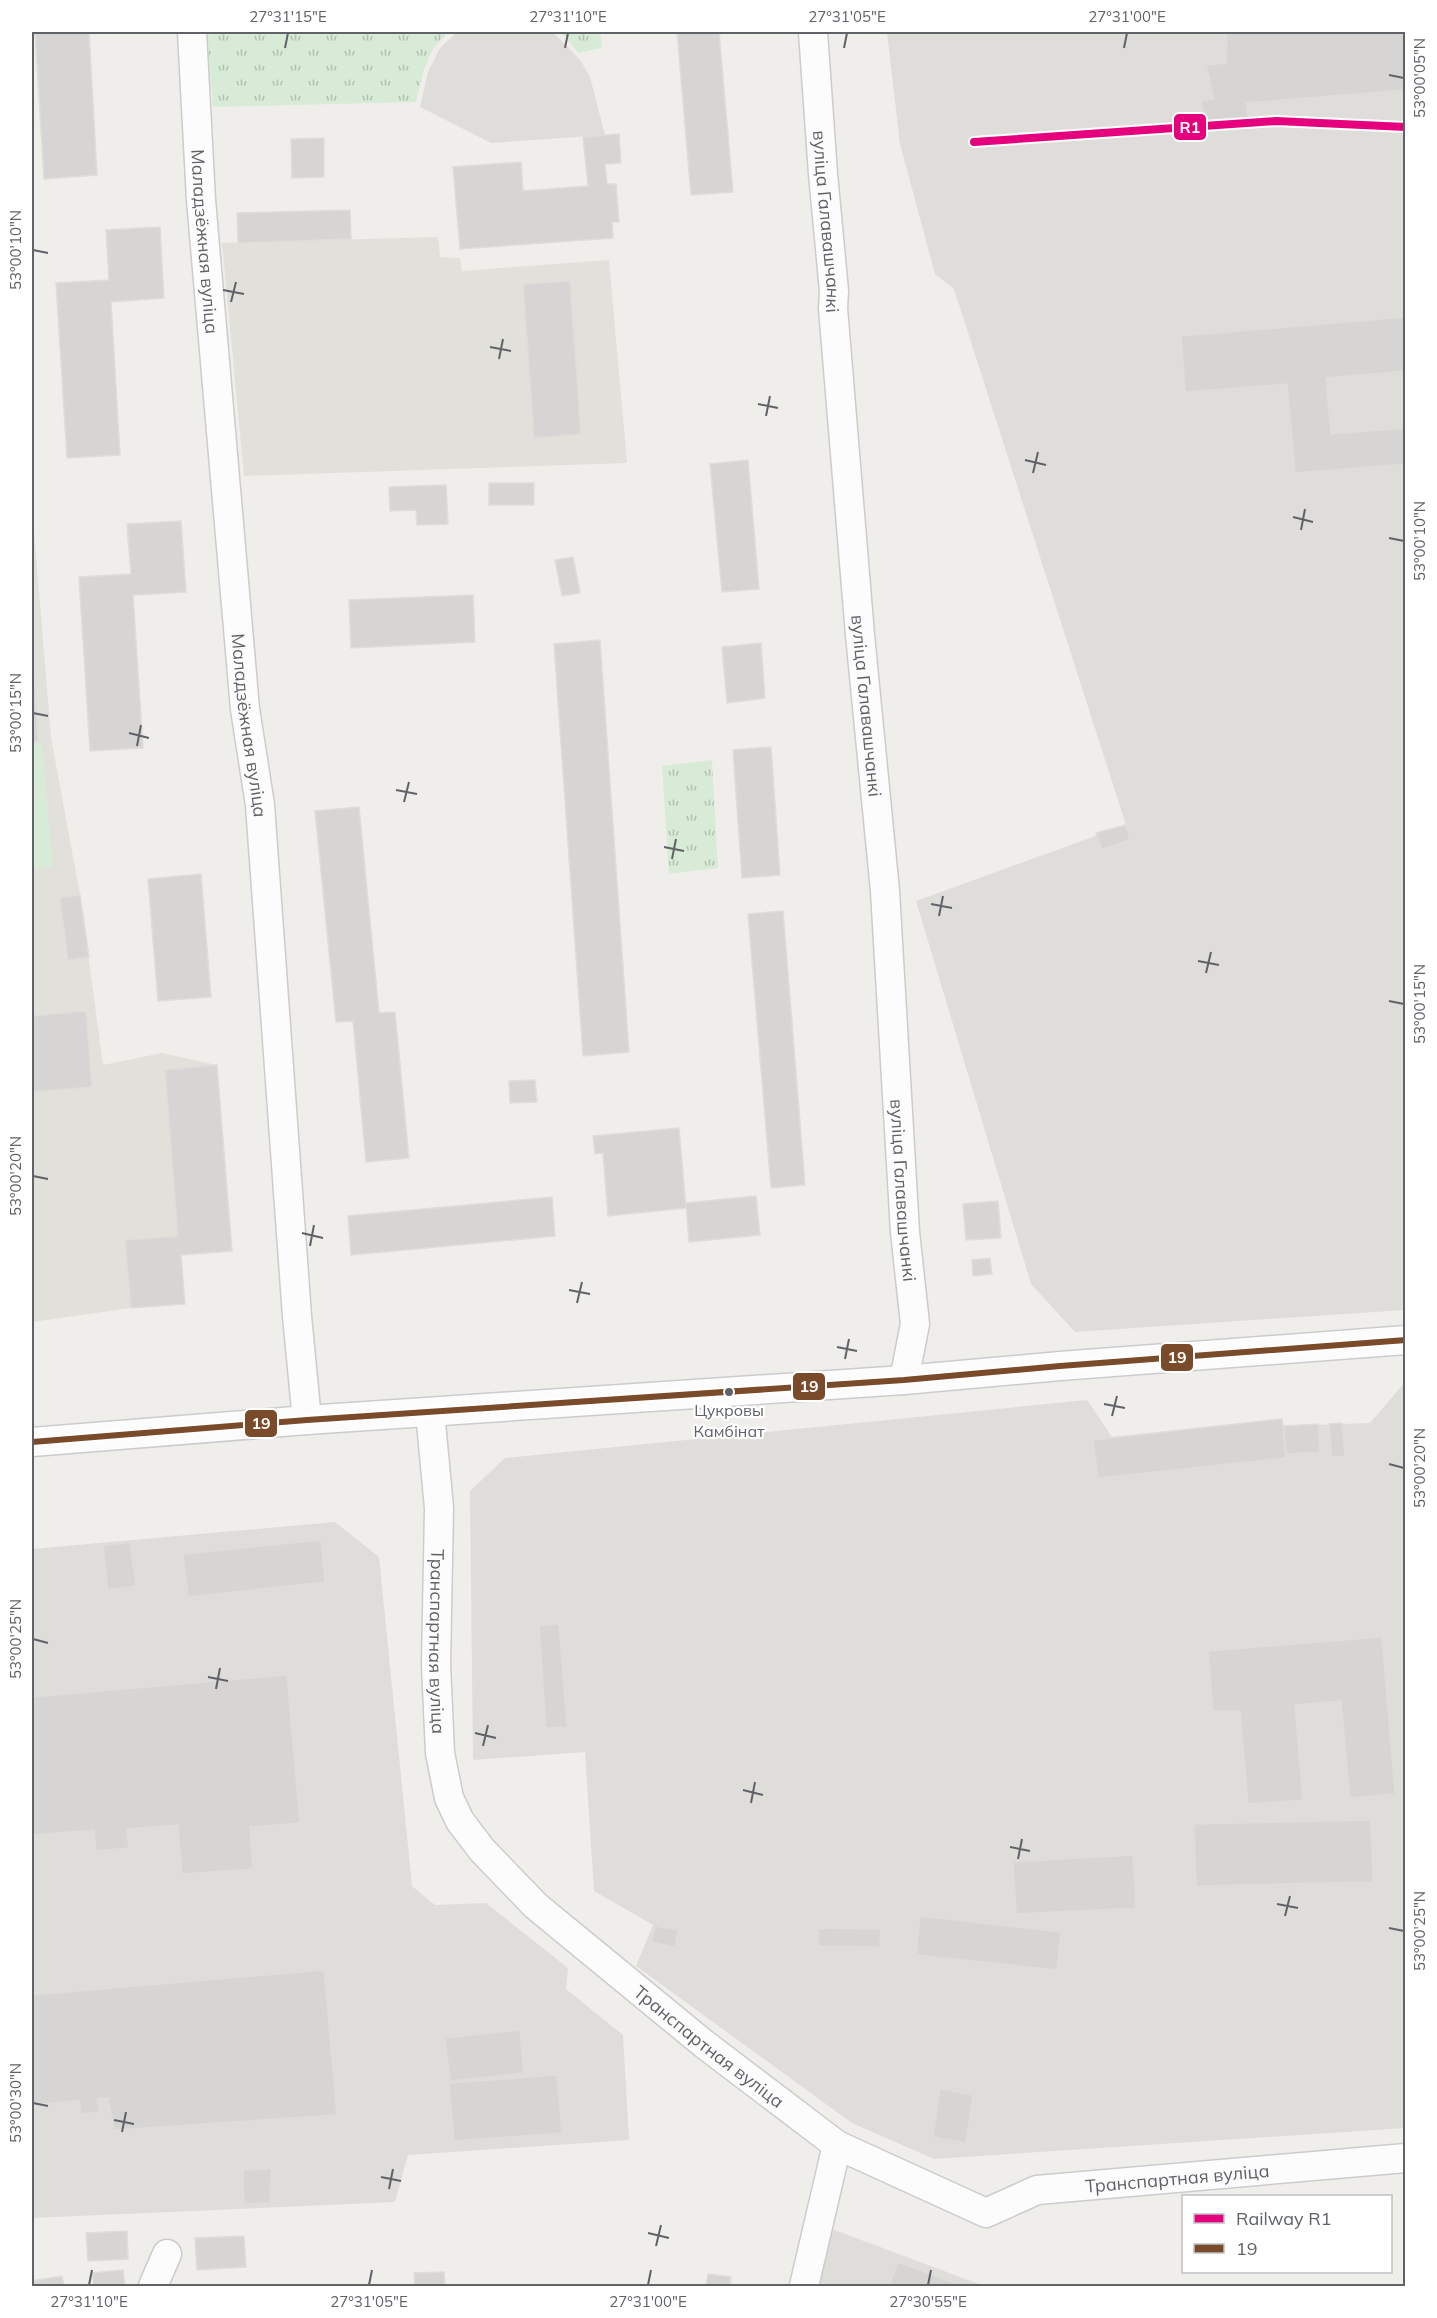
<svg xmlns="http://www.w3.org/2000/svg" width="1437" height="2318" font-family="Mulish,sans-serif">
<defs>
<pattern id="grass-tufts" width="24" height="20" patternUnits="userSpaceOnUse" patternTransform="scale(1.5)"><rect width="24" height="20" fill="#d8ebd6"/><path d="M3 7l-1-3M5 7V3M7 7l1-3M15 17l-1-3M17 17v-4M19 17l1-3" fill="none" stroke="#b2c2b1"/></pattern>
</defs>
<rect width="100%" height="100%" fill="#efeeea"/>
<path fill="#dfddda" d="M 457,32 L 549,32 L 556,35 L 581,61 L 590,77 L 605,135 L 491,143 L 420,107 L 428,72 L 440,48 Z
M 887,32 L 1405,32 L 1405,1310 L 1075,1332 L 1031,1284 L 916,901 L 1126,825 L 954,289 L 935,274 L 900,144 Z
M 1405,1382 L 1405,2128 L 934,2159 L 852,2123 L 636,1966 L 653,1925 L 594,1891 L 585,1752 L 473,1760 L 470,1491 L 505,1458 L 1087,1400 L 1112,1437 L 1282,1419 L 1284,1426 L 1370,1423 Z
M 335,1522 L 379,1557 L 412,1886 L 435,1905 L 486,1903 L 568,1968 L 566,1989 L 623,2035 L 629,2140 L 408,2155 L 395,2202 L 32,2218 L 32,1549 Z
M 832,2229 L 984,2286 L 818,2286 Z"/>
<path fill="#e2e0da" d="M 438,237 L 440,257 L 460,258 L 462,271 L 609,260 L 627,463 L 244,476 L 222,243 Z
M 32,507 L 51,737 L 80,895 L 103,1065 L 162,1053 L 217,1065 L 181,1255 L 185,1304 L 131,1308 L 32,1322 Z"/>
<path fill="url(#grass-tufts)" d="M 215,32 L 450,32 C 427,46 422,77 416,102 L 213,107 L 207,36 Z
M 557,32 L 600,32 L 602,48 L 578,53 L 565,36 Z
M 712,760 L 718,868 L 669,874 L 662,766 Z"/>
<path fill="#d8ebd6" d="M 42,743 L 53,867 L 32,869 L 32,744 Z"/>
<path fill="#d6d5d3" stroke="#deddd9" stroke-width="1.5" d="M 35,32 L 89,32 L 97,175 L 44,179 Z
M 677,32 L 719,32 L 733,192 L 691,195 Z
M 1227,32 L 1406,32 L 1406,90 L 1246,103 L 1250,130 L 1208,132 L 1201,101 L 1214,99 L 1206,65 L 1226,63 Z
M 619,134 L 621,163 L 605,164 L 607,184 L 616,184 L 619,222 L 612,222 L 613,238 L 460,249 L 453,167 L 521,162 L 523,191 L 588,186 L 583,137 Z
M 324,138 L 324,177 L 292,178 L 291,139 Z
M 350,210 L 351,239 L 238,243 L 237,213 Z
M 160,227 L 164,298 L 111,302 L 120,455 L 67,458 L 56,283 L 109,280 L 106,230 Z
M 570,281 L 581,434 L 534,438 L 523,284 Z
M 1406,317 L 1406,371 L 1326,378 L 1331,434 L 1406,428 L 1406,464 L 1295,473 L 1287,384 L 1185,392 L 1181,336 Z
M 748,460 L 759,589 L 722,592 L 710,464 Z
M 489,483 L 534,483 L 534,505 L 489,505 Z
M 446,485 L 448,524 L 417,525 L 416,510 L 390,511 L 389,487 Z
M 181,521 L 186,592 L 133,595 L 143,748 L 90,751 L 79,577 L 131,574 L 127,524 Z
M 573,557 L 580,593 L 562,596 L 555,560 Z
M 473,595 L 475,642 L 351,648 L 349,600 Z
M 600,640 L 629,1052 L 583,1056 L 554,644 Z
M 761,643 L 765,698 L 727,703 L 722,647 Z
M 32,673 L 34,673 L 38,741 L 32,741 Z
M 771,747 L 780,875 L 742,878 L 733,750 Z
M 359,807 L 379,1013 L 395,1012 L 409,1158 L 366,1162 L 353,1021 L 336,1022 L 315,811 Z
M 1126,825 L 1130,840 L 1102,849 L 1096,833 Z
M 201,874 L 211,997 L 158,1001 L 148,879 Z
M 80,895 L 89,957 L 68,960 L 60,898 Z
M 783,911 L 805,1185 L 771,1188 L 748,914 Z
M 86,1011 L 92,1087 L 32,1092 L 32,1016 Z
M 217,1065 L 232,1251 L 181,1255 L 185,1304 L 131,1308 L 125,1240 L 178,1236 L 165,1070 Z
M 535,1080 L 537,1102 L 510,1103 L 509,1081 Z
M 679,1128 L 686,1208 L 608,1216 L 603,1153 L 595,1154 L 593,1136 Z
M 756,1196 L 760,1235 L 689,1242 L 686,1203 Z
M 552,1197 L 555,1236 L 351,1255 L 348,1216 Z
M 998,1201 L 1001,1238 L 966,1240 L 963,1204 Z
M 990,1258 L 992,1274 L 973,1276 L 972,1260 Z
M 1282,1419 L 1286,1458 L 1098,1478 L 1093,1440 Z
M 1342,1423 L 1345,1456 L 1332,1457 L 1329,1424 Z
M 1318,1424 L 1320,1452 L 1286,1454 L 1284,1426 Z
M 321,1540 L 325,1582 L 188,1597 L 183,1554 Z
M 130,1542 L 136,1586 L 108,1590 L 103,1546 Z
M 559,1624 L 567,1727 L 546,1728 L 539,1626 Z
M 1382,1637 L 1395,1794 L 1350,1798 L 1341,1701 L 1295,1705 L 1303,1800 L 1248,1804 L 1240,1711 L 1213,1711 L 1208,1651 Z
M 287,1675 L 300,1823 L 250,1827 L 253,1869 L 182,1874 L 178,1825 L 127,1829 L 129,1848 L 96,1851 L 94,1830 L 32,1835 L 32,1697 Z
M 1371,1820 L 1373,1882 L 1196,1886 L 1194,1824 Z
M 1133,1855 L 1136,1908 L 1016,1914 L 1013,1862 Z
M 920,1916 L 1061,1932 L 1057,1970 L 916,1955 Z
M 655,1926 L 678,1930 L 675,1947 L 651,1942 Z
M 819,1928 L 881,1929 L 880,1947 L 818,1946 Z
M 324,1970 L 337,2115 L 114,2130 L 108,2098 L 97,2099 L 100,2112 L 81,2114 L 79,2100 L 32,2105 L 32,1995 Z
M 520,2030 L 524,2073 L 450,2081 L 445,2038 Z
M 557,2075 L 562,2133 L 454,2141 L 449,2083 Z
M 940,2089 L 973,2095 L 966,2143 L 933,2137 Z
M 271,2169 L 270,2203 L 244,2204 L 243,2170 Z
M 127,2231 L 128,2259 L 88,2261 L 86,2233 Z
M 244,2236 L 246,2267 L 197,2270 L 195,2238 Z
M 898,2262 L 961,2286 L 889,2286 Z
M 123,2270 L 125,2286 L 94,2286 L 92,2273 Z
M 444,2272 L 445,2286 L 415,2286 L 414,2273 Z
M 708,2274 L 731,2277 L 730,2286 L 706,2286 Z
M 62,2276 L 64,2286 L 32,2286 L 32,2281 Z"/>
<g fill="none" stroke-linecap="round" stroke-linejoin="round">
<defs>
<g id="minor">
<path id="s1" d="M 192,32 L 201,200 L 245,709 L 260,805 L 297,1316 L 307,1420"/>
<path id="s2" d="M 813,32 L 823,174 L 834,291 L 833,308 L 860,635 L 885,891 L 905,1232 L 915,1324 L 904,1380"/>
<path id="s3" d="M 430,1412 L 439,1508 L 436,1665 L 440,1753 L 449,1798 L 460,1821 L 482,1850 L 536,1906 L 704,2044 L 837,2145 L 986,2213 L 1037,2190 L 1406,2158"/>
<path d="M 32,1442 L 307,1420 L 904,1380 L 1060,1366 L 1406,1340"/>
<path d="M 153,2286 L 167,2254"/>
<path d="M 804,2286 L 837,2145"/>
</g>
</defs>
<use href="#minor" stroke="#cbcccc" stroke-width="31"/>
<use href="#minor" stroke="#fdfcfc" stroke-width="28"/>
<defs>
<path id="bus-1" d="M 32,1442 L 307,1420 L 904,1380 L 1060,1366 L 1406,1340"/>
</defs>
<use href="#bus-1" stroke="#fff" stroke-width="10"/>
<use href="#bus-1" stroke="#7a4b2a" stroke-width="6"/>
<defs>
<path id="rail-1" d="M 974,142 L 1276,121 L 1406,127"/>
</defs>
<use href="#rail-1" stroke="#fff" stroke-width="12"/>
<use href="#rail-1" stroke="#e5007d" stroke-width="8"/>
</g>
<path fill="none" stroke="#5f6368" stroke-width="2" d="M 285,48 L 288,33M 565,48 L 568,33M 844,48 L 847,33M 1124,48 L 1127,33M 1389,75 L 1404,78M 33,250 L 48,253M 223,290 L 244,294M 231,302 L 236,282M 490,347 L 511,351M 499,359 L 503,339M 758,404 L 778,408M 766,416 L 770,396M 1025,460 L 1046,465M 1033,473 L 1038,452M 1293,517 L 1313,522M 1301,530 L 1305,509M 1389,538 L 1404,541M 33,713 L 48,716M 129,733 L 149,738M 137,746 L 141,725M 396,790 L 417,794M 404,802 L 409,782M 664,847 L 684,851M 672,859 L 676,839M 931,904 L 952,908M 939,916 L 943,896M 1198,961 L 1219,965M 1206,973 L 1211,952M 1389,1001 L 1404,1004M 33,1176 L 48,1179M 302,1233 L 323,1238M 310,1246 L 314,1225M 569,1290 L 590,1294M 577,1303 L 582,1282M 837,1347 L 857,1351M 845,1359 L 849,1339M 1104,1404 L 1125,1408M 1112,1416 L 1117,1396M 1389,1464 L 1404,1468M 33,1639 L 48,1643M 208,1677 L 228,1681M 216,1689 L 220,1668M 475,1733 L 496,1738M 483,1746 L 488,1725M 743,1790 L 763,1795M 751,1803 L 755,1782M 1010,1847 L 1030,1851M 1018,1859 L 1022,1839M 1277,1904 L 1298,1908M 1285,1916 L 1290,1896M 1389,1928 L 1404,1931M 33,2103 L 48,2106M 114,2120 L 134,2124M 122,2132 L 126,2112M 381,2177 L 401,2181M 389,2189 L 393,2169M 648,2233 L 669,2238M 656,2246 L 661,2225M 89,2285 L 92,2270M 369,2285 L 372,2270M 648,2285 L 651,2270M 928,2285 L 931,2270"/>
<circle fill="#5f6368" stroke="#fff" stroke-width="2" cx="729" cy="1392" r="5"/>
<g text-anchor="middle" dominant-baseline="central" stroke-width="4.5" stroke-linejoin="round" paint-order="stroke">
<g font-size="16" fill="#5f6368" stroke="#fff">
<text x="729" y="1410">Цукровы<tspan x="729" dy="21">Камбінат</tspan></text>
</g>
<g font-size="18" fill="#5f6368" stroke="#fff">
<text stroke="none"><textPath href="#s2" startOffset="190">вуліца Галавашчанкі</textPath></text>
<text stroke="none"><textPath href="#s1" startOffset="210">Маладзёжная вуліца</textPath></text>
<text stroke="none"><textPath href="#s2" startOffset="676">вуліца Галавашчанкі</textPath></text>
<text stroke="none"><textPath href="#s1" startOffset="696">Маладзёжная вуліца</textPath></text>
<text stroke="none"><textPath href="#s2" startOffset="1162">вуліца Галавашчанкі</textPath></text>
<text stroke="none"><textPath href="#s3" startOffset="230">Транспартная вуліца</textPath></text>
<text stroke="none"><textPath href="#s3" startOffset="750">Транспартная вуліца</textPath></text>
<text stroke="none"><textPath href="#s3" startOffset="1272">Транспартная вуліца</textPath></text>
</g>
</g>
<g stroke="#fff" stroke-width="2">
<rect x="1173" y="113" width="34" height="28" rx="6" fill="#e5007d"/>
<rect x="1160" y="1343" width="34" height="29" rx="6" fill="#7a4b2a"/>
<rect x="792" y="1372" width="34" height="29" rx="6" fill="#7a4b2a"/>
<rect x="244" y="1409" width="34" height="29" rx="6" fill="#7a4b2a"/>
</g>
<g font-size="16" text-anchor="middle" font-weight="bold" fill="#fff">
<text x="1190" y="133">R1</text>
<text x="1177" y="1363">19</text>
<text x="809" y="1392">19</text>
<text x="261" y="1429">19</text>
</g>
<rect width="1437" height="2318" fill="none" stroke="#ffffff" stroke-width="66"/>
<rect x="1182" y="2195" width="210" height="78" fill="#ffffff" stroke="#bfc1c3" stroke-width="1.5"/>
<rect x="1194" y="2214" width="30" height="9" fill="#e5007d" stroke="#bfc1c3" stroke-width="1.5"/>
<text x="1236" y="2225" font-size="18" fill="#5f6368">Railway R1</text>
<rect x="1194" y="2244" width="30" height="9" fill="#7a4b2a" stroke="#bfc1c3" stroke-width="1.5"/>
<text x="1236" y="2255" font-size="18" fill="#5f6368">19</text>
<rect x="33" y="33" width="1371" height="2252" fill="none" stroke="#5f6368" stroke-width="2"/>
<g font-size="15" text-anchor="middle" fill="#5f6368">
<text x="288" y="22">27°31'15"E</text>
<text x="568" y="22">27°31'10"E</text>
<text x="847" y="22">27°31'05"E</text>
<text x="1127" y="22">27°31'00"E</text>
<text transform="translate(1420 78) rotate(-90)" y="5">53°00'05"N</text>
<text transform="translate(16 250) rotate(-90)" y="5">53°00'10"N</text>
<text transform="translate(1420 541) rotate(-90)" y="5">53°00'10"N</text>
<text transform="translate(16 713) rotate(-90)" y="5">53°00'15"N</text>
<text transform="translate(1420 1004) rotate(-90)" y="5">53°00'15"N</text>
<text transform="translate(16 1176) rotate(-90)" y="5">53°00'20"N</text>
<text transform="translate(1420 1468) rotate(-90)" y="5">53°00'20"N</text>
<text transform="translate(16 1639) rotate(-90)" y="5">53°00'25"N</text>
<text transform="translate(1420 1931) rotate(-90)" y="5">53°00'25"N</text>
<text transform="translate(16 2103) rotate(-90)" y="5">53°00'30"N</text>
<text x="89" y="2307">27°31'10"E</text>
<text x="369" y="2307">27°31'05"E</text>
<text x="648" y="2307">27°31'00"E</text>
<text x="928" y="2307">27°30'55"E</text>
</g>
</svg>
